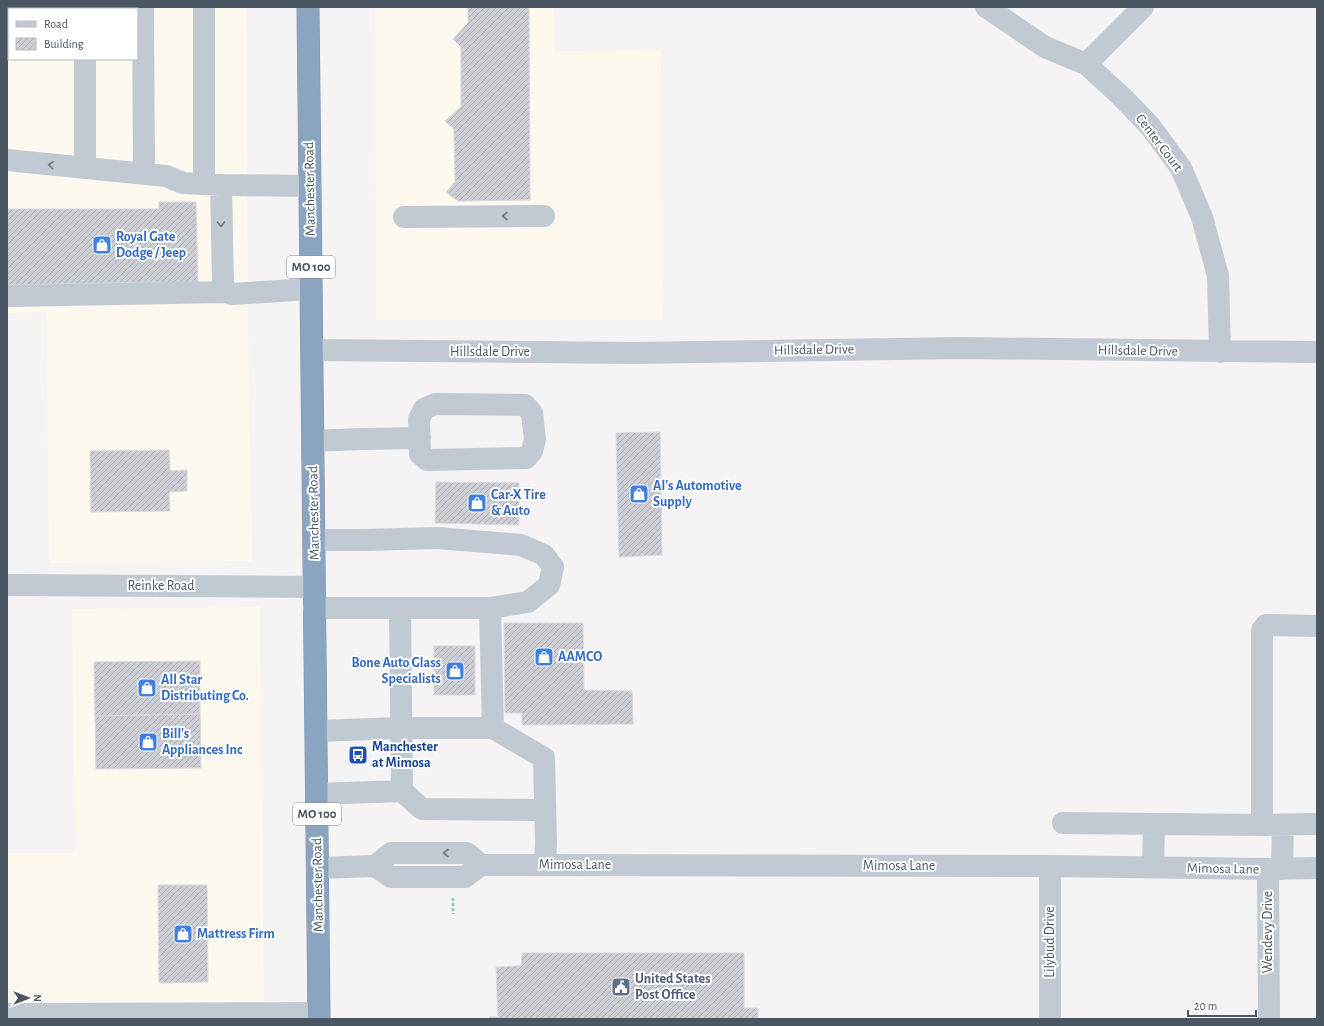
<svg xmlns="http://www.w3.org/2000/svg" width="1324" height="1026" font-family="'Alegreya Sans',sans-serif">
<defs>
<pattern id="building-hatch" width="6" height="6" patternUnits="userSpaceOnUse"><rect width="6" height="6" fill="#cdcfd5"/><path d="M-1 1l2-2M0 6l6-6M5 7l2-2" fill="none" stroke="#a8abb0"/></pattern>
</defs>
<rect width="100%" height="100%" fill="#f5f3f3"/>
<path fill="#fdf9ef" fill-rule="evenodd" d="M 7,7 L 246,7 L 248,308 L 252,561 L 49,563 L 46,312 L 7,313 ZM 9,9 L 137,9 L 137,59 L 9,59 Z
M 375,7 L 554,7 L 555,51 L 661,50 L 662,320 L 376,320 Z
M 260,607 L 264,1019 L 7,1019 L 7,853 L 75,853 L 72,609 Z"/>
<path fill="url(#building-hatch)" stroke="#d7d9de" d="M 468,7 L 529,7 L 530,200 L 458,201 L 446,192 L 455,182 L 454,129 L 445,121 L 461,107 L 461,47 L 453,39 L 468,23 Z
M 159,202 L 196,202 L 198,286 L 161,287 L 162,282 L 7,285 L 7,209 L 159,209 Z
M 660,432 L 662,555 L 619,557 L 616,433 Z
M 169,450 L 170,471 L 187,470 L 187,491 L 169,492 L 170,511 L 91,512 L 90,451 Z
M 436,482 L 519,483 L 519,525 L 435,523 Z
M 504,623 L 583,623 L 584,690 L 632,691 L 633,724 L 522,725 L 522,713 L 505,713 Z
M 434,646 L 475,646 L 475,695 L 434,695 Z
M 200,661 L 200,714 L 95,716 L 94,662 Z
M 200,714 L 201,768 L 96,769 L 95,716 Z
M 158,885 L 207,885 L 208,982 L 159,983 Z
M 522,953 L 744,953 L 744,1008 L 758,1008 L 758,1019 L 489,1019 L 489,1017 L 498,1017 L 496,967 L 521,966 Z"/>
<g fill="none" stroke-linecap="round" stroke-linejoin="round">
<defs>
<path id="highway" d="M 308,7 L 319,1019"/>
</defs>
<use href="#highway" stroke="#7690ad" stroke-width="23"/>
<path stroke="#7ad0a6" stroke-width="2.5" stroke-dasharray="3 2" stroke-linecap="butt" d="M 453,898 L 453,914"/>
<path stroke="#c1cad2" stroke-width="22" d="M 143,7 L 144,174
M 204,7 L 204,184
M 986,7 L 1045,47 L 1086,64 L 1121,96 L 1150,126 L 1181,168 L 1202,217 L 1218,276 L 1220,352
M 86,9 L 86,7
M 1086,64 L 1143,7
M 7,160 L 166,176 L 183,183 L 221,185 L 310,186
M 85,168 L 85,59
M 221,185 L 223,283 L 226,292
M 404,217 L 544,216
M 7,296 L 226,292 L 232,294 L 311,289
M 312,350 L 633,353 L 961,348 L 1317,352
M 435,404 L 525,405 L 532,413 L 535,439 L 532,451 L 526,458 L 427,460 L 420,454 L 419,419 L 424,409 Z
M 313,441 L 362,439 L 420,438
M 314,540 L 365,540 L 437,538 L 521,545 L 544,555 L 553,567 L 549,585 L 528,602 L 490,608
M 7,585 L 314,587
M 314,608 L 490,608 L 493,728 L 401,728 L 316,731
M 1317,626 L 1266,625 L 1262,630 L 1262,825 L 1317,824
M 493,728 L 544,758 L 546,842 L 545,865
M 402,791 L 422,809 L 545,810
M 317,794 L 402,791 L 400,608
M 1063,823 L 1262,825
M 375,866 L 391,853 L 467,853 L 481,865
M 1050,866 L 1050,1019
M 1153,867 L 1154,824
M 317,868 L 375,866 L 391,877 L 465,877 L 481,865 L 1050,866 L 1268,869 L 1317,868
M 1268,869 L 1269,1019
M 1282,869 L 1283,825
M 7,1014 L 319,1013"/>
<use href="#highway" stroke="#8ba5c1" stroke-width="22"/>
</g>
<defs><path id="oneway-chevron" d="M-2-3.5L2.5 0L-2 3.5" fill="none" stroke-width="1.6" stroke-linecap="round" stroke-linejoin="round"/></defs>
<g stroke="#6e7983">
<use href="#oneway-chevron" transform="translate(51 165) rotate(-174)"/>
<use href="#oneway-chevron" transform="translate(505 216) rotate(180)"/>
<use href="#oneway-chevron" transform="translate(221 224) rotate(89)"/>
<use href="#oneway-chevron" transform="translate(446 853) rotate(-180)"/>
</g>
<defs>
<symbol id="shop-square" viewBox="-11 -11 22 22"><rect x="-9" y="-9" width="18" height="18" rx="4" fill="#3f7fe0" stroke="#fff"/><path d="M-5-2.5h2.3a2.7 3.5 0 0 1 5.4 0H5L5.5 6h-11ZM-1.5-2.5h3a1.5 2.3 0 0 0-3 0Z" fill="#fff"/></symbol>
<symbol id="bus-square" viewBox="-11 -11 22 22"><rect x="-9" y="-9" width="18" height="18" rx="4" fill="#1a4fb4" stroke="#fff"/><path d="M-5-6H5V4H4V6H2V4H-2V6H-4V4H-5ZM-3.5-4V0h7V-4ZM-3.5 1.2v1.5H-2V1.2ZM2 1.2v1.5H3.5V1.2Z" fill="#fff"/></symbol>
<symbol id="civic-square" viewBox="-11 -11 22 22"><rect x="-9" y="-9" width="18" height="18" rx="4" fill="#5c6f8a" stroke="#fff"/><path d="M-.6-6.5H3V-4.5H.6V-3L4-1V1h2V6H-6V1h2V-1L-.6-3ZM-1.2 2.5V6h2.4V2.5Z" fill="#fff"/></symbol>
</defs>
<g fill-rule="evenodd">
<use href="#shop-square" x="91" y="234" width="22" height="22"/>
<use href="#shop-square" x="628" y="483" width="22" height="22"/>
<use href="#shop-square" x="466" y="492" width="22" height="22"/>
<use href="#shop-square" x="533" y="646" width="22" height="22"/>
<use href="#shop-square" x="444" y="660" width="22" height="22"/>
<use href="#shop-square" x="136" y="677" width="22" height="22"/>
<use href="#shop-square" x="137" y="731" width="22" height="22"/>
<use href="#bus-square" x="347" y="744" width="22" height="22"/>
<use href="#shop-square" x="172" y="923" width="22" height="22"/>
<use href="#civic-square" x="610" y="976" width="22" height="22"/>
</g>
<g text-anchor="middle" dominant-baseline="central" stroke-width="4" stroke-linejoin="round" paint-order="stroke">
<g fill="#fff" stroke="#808990" stroke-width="1">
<rect x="287" y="256" width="48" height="22" rx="3"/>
<rect x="293" y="803" width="48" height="22" rx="3"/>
</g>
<g font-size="13" font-weight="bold" fill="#4a5661">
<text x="311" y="267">MO 100</text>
<text x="317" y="814">MO 100</text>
</g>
<g font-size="14" fill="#4a5661" stroke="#fff">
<text transform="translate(1159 143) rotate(53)">Center Court</text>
<text transform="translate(310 189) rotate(-91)">Manchester Road</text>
<text transform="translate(814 350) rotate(-1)">Hillsdale Drive</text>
<text transform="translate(1138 351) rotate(1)">Hillsdale Drive</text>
<text x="490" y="352">Hillsdale Drive</text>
<text transform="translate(314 513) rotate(-91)">Manchester Road</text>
<text x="161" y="586">Reinke Road</text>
<text x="575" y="865">Mimosa Lane</text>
<text x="899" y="866">Mimosa Lane</text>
<text transform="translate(1223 869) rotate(1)">Mimosa Lane</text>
<text transform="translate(318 885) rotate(-91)">Manchester Road</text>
<text transform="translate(1268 932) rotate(-90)">Wendevy Drive</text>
<text transform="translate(1050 942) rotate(-90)">Lilybud Drive</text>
</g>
<g font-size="14" font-weight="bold" fill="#366cbe" stroke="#fff" text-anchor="start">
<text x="116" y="237">Royal Gate<tspan x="116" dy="16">Dodge / Jeep</tspan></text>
<text x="653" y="486">Al's Automotive<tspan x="653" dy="16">Supply</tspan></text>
<text x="491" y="495">Car-X Tire<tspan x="491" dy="16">&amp; Auto</tspan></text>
<text x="558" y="657">AAMCO</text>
<text x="441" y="663" text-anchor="end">Bone Auto Glass<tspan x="441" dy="16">Specialists</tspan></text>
<text x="161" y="680">All Star<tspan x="161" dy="16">Distributing Co.</tspan></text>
<text x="162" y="734">Bill's<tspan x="162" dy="16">Appliances Inc</tspan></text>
<text x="197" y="934">Mattress Firm</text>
</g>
<g font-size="14" font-weight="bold" fill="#164399" stroke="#fff" text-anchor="start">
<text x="372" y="747">Manchester<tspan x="372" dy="16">at Mimosa</tspan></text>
</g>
<g font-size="14" font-weight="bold" fill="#4e5e75" stroke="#fff" text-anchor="start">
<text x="635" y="979">United States<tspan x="635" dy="16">Post Office</tspan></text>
</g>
</g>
<rect width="1324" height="1026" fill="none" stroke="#4a5661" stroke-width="16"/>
<rect x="8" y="8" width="130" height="52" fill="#ffffff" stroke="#b7bbc0"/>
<rect x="16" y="21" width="20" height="6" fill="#c1cad2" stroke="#b7bbc0"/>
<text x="44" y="28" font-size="12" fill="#4a5661">Road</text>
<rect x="16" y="38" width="20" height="12" fill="url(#building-hatch)" stroke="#b7bbc0"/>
<text x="44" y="48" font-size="12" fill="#4a5661">Building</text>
<g transform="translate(28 998) rotate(90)" stroke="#ffffff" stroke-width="3" paint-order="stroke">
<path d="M0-3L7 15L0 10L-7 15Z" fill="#4a5661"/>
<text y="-6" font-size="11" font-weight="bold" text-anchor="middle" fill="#4a5661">N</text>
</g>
<path d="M1188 1010v6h68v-6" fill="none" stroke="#4a5661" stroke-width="2"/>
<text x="1194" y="1010" font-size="12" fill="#4a5661" stroke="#ffffff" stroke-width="3" paint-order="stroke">20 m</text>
</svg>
